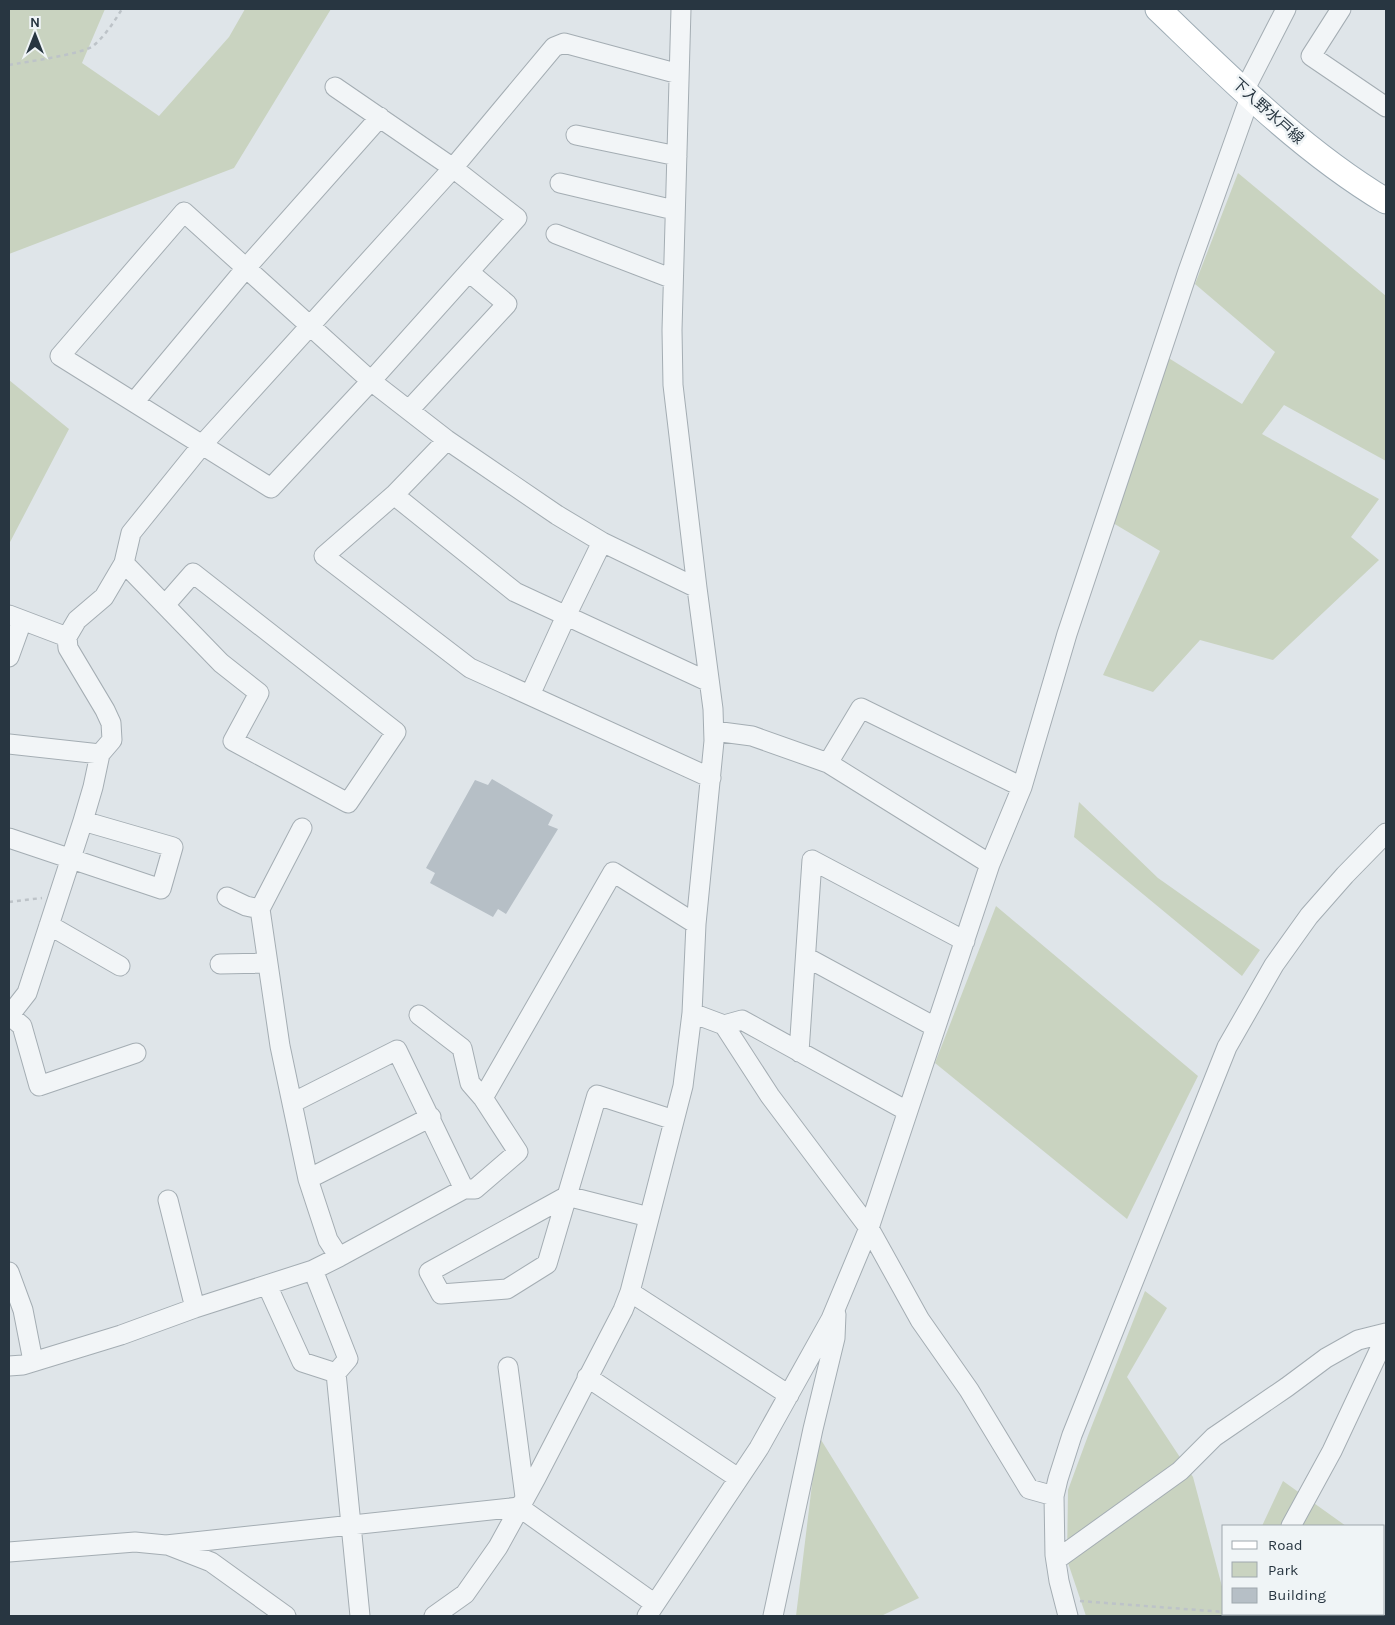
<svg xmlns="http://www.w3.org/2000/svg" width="1395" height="1625" font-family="Karla,'Noto Sans JP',sans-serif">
<rect width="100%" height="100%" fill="#dfe5e9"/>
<path fill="#c9d3c0" d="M 9,9 L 105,9 L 82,63 L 159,116 L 229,37 L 245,9 L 331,9 L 234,168 L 9,254 Z
M 1238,173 L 1386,296 L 1386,461 L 1284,405 L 1262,434 L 1379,499 L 1351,537 L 1379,560 L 1273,660 L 1200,640 L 1153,692 L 1103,675 L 1160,551 L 1113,523 L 1167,357 L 1242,404 L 1275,352 L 1195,284 Z
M 9,380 L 69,429 L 9,544 Z
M 1079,802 L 1158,878 L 1260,950 L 1242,976 L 1074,837 Z
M 996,906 L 1198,1076 L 1127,1219 L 935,1063 Z
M 1145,1291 L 1167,1308 L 1127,1377 L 1193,1477 L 1224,1594 L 1224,1614 L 1354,1614 L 1354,1616 L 1086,1616 L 1067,1560 L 1068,1490 L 1089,1433 Z
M 818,1435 L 919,1598 L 881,1616 L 796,1616 Z
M 1283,1481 L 1346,1526 L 1262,1526 Z"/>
<path fill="#b6bfc6" d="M 492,779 L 553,815 L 548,825 L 558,829 L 506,914 L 498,909 L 493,917 L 430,883 L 435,873 L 426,868 L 475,780 L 488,785 Z"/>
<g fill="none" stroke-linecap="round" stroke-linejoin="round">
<defs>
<path id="minor" d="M 1341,9 L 1311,56 L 1386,107
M 335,87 L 453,168 L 517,218 L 371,381 L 271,488 L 60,356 L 184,212 L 371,381 L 447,440 L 557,515 L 602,542 L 697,588
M 1244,91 L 1286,9
M 576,135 L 677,156
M 560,183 L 674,210
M 556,234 L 673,279
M 135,401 L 246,268 L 380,117
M 409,410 L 507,304 L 469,272
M 447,440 L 394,495 L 324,556 L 470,668 L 711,778
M 394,495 L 515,592 L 709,682
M 124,563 L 221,663 L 259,693 L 233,741 L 348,803 L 396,732 L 193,573 L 165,605
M 9,615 L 67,637
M 9,657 L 22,621
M 530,695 L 566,616 L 602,542
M 714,731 L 752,736 L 828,763 L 990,864
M 9,744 L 100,754
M 828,763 L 861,708 L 1022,787
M 302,828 L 260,909 L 280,1046 L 308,1179 L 328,1240 L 339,1257
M 9,838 L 161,889 L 173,847 L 83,821
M 227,897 L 246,906 L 260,909
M 49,925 L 120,966
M 806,957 L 935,1027
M 220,964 L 267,963
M 692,1013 L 724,1025 L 742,1020 L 907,1111
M 9,1015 L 22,1026 L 39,1086 L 136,1053
M 419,1015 L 462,1048 L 470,1083 L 483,1098
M 9,1016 L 27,993 L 83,821 L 93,787 L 100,754 L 112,740 L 111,723 L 105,710 L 68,648 L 67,637 L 77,620 L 104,597 L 124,563 L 131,533 L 202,445 L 453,168 L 554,47 L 564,43 L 679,74
M 724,1025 L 770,1096 L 869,1228 L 920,1320 L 969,1390 L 1029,1489 L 1054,1496
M 799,1052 L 812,860 L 965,941
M 308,1179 L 431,1117
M 464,1189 L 475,1189 L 518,1152 L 483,1098 L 613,872 L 696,924
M 567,1196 L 547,1264 L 507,1289 L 441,1294 L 429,1272 Z
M 168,1200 L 195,1308
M 649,1217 L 567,1196 L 597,1095 L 674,1120
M 313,1270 L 348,1359 L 336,1373
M 9,1272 L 23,1310 L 33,1361
M 267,1285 L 302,1362 L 336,1373 L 360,1616
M 630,1292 L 789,1395
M 9,1366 L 23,1365 L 121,1335 L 195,1308 L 313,1270 L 339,1257 L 464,1189 L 397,1050 L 292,1103
M 508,1367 L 525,1497
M 587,1377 L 738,1478
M 1291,1526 L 1332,1451 L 1386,1336
M 170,1546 L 211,1562 L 286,1616
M 9,1552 L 135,1542 L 166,1545 L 519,1507 L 655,1604
M 1056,1560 L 1180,1471 L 1214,1437 L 1287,1387 L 1326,1358 L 1358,1340 L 1386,1333
M 434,1616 L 465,1594 L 498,1547 L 536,1478 L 623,1310 L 630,1292 L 683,1086 L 692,1013 L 696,924 L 714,741 L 713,709 L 697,588 L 673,385 L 672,330 L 681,9
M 647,1616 L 759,1448 L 831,1319 L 869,1228 L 990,864 L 1022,787 L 1067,634 L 1188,271 L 1250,97
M 773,1616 L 813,1429 L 835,1338 L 836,1314
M 1068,1616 L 1059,1581 L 1055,1555 L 1054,1496 L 1058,1479 L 1072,1435 L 1227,1047 L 1274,965 L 1309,916 L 1345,875 L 1386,833
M 1245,1616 L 1247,1614"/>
<path id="major" d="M 1158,9 C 1230,78 1301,150 1386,201"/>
</defs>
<use href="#minor" stroke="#a4adb3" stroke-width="21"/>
<use href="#major" stroke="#9eacb5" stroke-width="27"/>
<path stroke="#bdc3c8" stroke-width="2.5" stroke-dasharray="4 4" stroke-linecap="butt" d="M 9,65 C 25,62 83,54 93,46 C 105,36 114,22 122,9
M 9,902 L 42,898
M 1080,1601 L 1224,1612"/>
<use href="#minor" stroke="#f2f5f7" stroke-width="19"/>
<use href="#major" stroke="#fff" stroke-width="25"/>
</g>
<g text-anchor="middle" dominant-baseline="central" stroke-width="5" stroke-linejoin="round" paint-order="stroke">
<g font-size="15" fill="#283641" stroke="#eff4f6">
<text transform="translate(1268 111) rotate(42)">下入野水戸線</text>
</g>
</g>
<rect width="1395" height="1625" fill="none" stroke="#283641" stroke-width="20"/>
<rect x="1222" y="1525" width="162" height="90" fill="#eff4f6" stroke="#9fa8ae"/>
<rect x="1232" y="1541" width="25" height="8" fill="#ffffff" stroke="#9fa8ae"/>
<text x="1268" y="1550" font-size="15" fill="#283641">Road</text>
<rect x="1232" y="1562" width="25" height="15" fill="#c9d3c0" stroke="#9fa8ae"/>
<text x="1268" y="1575" font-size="15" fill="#283641">Park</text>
<rect x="1232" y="1588" width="25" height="15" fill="#b6bfc6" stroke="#9fa8ae"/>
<text x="1268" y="1600" font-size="15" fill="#283641">Building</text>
<g transform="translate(35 35)" stroke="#eff4f6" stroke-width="4" paint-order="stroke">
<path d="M0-4L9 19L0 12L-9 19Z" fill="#283641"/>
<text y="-8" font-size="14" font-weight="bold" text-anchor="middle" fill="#283641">N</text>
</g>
</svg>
